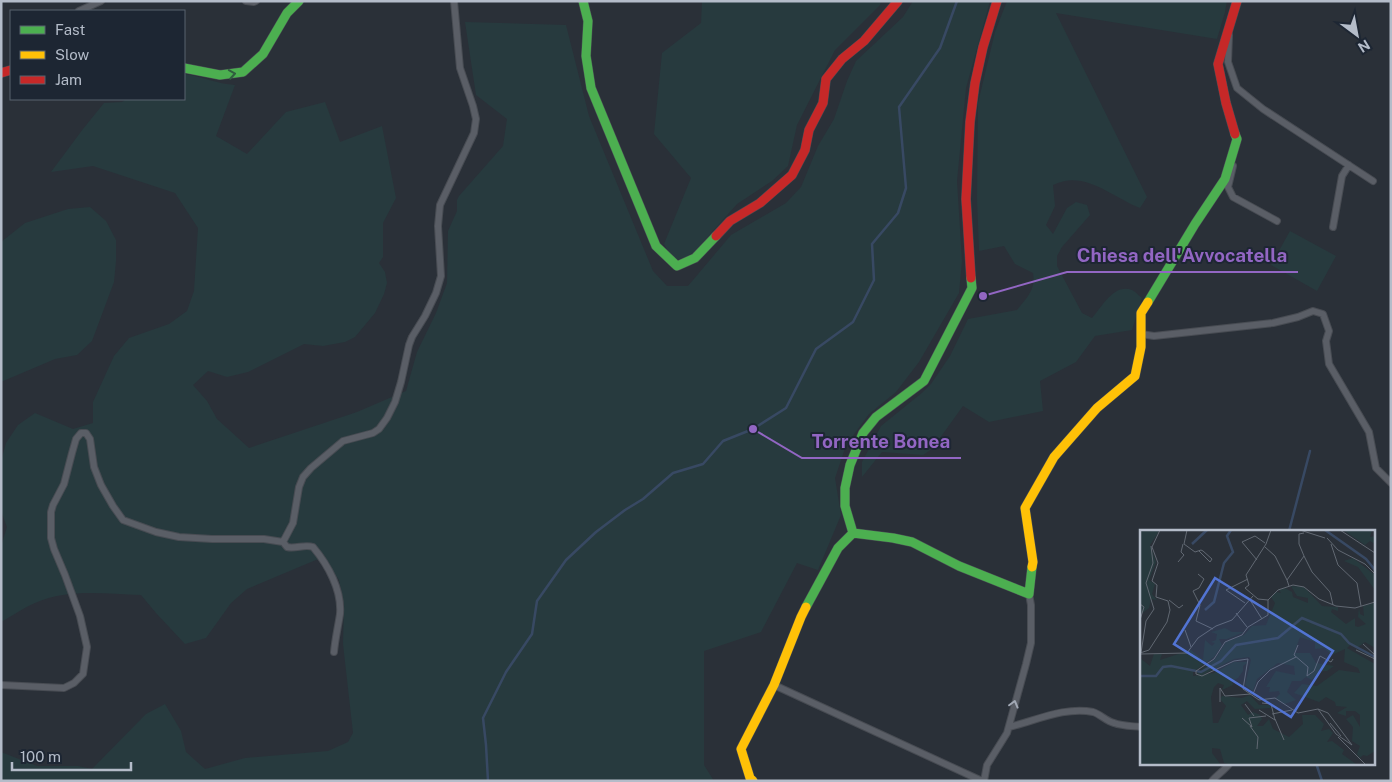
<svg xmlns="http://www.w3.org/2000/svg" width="1392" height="782" font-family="'Public Sans',sans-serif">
<rect width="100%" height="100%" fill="#2a3038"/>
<path fill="#273a3e" d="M 702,1 L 881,1 L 880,5 L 835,50 L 797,125 L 788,166 L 772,181 L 737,204 L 695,251 L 687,257 L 677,260 L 669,253 L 664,244 L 691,178 L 654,134 L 662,53 L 701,23 Z
M 913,1 L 990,1 L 966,88 L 957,181 L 962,261 L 959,293 L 919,362 L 896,392 L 869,414 L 846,445 L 835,478 L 841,515 L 818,570 L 797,563 L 761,632 L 704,651 L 704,765 L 714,781 L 1,781 L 1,752 L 37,766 L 78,766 L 92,769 L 146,714 L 165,704 L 181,731 L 186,752 L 205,769 L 245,758 L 328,751 L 348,742 L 353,733 L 343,644 L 344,604 L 339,580 L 323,557 L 247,589 L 231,603 L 206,638 L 185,644 L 156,613 L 141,595 C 105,594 69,588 35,603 C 23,608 12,616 1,622 L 1,546 L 7,527 L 1,511 L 1,461 L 6,443 L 18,425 L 35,413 L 73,429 L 93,423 L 93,402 L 114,356 L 129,338 L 169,324 L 187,311 L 194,291 L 198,228 L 175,193 L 93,166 L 51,172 L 83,129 L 104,103 L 122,102 L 126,99 L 184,99 L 184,74 C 201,76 217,84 235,85 L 216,136 L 247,154 L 286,112 L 325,102 L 340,142 L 382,126 L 396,198 L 383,223 L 383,257 L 379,263 L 385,272 L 387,283 L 384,294 L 375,313 L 355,337 L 345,342 L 323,346 L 304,344 L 248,372 L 227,377 L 208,371 L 193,385 L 207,401 L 217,419 L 249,448 L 357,412 L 406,391 L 417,352 L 436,313 L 447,283 L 448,231 L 457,211 L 457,200 L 459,196 L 503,146 L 507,119 L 476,95 L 465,22 L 566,25 L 589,116 L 653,271 L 667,286 L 688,286 L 731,235 L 786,203 L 801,187 L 818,146 L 834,119 L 847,81 L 856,61 L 903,17 Z
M 1007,1 L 1227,1 L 1225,12 L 1217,39 L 1056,13 L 1147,197 L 1140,208 C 1112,197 1084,169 1053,185 L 1055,206 L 1046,225 L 1053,234 L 1067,208 L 1076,202 L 1087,205 L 1090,215 L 1062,247 L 1057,256 L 1057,266 L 1082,313 L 1092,318 C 1102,307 1114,283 1132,290 C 1136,292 1139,296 1142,298 L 1132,330 L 1095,336 L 1076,362 L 1040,381 L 1043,411 L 989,422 L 963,406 L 932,449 L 923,455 L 882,452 L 862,477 L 862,462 L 881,426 L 923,392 L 931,384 L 950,356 L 968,319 L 1017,310 C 1027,297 1036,290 1033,273 L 1015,264 L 1004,246 L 979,251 L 977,199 L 978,103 L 995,32 Z
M 90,207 L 106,221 L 116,240 L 116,261 L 114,282 L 92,341 L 77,355 L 55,359 L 1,382 L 1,242 L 25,223 L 68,209 Z
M 1290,231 L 1336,256 L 1317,291 L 1271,265 Z"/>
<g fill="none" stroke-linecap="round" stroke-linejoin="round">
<path stroke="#384963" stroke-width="2.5" d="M 1289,531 L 1310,451
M 1316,763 L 1322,781
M 488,781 L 486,745 L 483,718 L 506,672 L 532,634 L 537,601 L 566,560 L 596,532 L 625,510 L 643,499 L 673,473 L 703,464 L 723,441 L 753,429 L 786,408 L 816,349 L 853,322 L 874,280 L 872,244 L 898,213 L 906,188 L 899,107 L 940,48 L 957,1"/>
<defs>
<path id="street" d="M 246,1 L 254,2 L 256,1
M 79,11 L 101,1
M 1229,35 L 1228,62 L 1237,88 L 1263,109 L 1373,181
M 1233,166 L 1228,187 L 1233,197 L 1277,221
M 1333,227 L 1342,176 L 1349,165
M 1141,334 L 1154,336 L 1273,323 L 1298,317 L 1313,311 L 1323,314 L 1329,331 L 1326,341 L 1329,364 L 1369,432 L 1376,468 L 1391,483
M 283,542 L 293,523 L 299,487 L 303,477 L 311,468 L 343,441 L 373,433 L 379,429 L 387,418 L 395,402 L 401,382 L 409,345 L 412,337 L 425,316 L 436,293 L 441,276 L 438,226 L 440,205 L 474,133 L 476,119 L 473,106 L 460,68 L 454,1
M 1,685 L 64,688 L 74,683 L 83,674 L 87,647 L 80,616 L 65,575 L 54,549 L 51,538 L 51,512 L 53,505 L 64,484 L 72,453 L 76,439 L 81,433 L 86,433 L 90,439 L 94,467 L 101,485 L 113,506 L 123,520 L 156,532 L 179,537 L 212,539 L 264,539 L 283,542 L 287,547 C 296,549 305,544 313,547 C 328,565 342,590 340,614 C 338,627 335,640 334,652
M 774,685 L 982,781
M 1009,727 C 1035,721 1065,706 1093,712 C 1100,714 1106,721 1114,723 C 1122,726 1132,726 1141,727
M 984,781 L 987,765 L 1007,733 L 1026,664 L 1031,643 L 1031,605 L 1029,594
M 1212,781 C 1218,774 1225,770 1230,763"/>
<path id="fast" d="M 583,1 L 588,21 L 586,56 L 591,88 L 656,246 L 677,266 L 695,258 L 716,236
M 184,68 L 220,75 L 243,72 L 263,54 L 287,13 L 299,1
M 1148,302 L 1195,224 L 1225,179 L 1237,139 L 1235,134
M 853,533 L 893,538 L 912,542 L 959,566 L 1029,594 L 1032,567
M 853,533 L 845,506 L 845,488 L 850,465 L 863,433 L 876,417 L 924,381 L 972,288 L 971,278
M 806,607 L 838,548 L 853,533"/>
<path id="slow" d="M 1032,567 L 1033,562 L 1025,508 L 1054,457 L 1097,408 L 1135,376 L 1141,347 L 1141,313 L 1148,302
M 753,781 L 750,778 L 741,749 L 774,685 L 801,617 L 806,607"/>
<path id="jam" d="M 1,73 L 11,70
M 1235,134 L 1226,103 L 1218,64 L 1237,1
M 716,236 L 730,221 L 760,203 L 792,175 L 805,150 L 809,130 L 823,103 L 826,79 L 842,59 L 864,41 L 898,1
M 971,278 L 966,199 L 970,122 L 975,83 L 983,47 L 997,1"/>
</defs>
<use href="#street" stroke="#484c53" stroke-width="8"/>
<use href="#fast" stroke="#484c53" stroke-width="10"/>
<use href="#slow" stroke="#484c53" stroke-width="10"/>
<use href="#jam" stroke="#484c53" stroke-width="10"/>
<use href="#street" stroke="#5a5e66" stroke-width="6"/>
<use href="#fast" stroke="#4caf50" stroke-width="9"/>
<use href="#slow" stroke="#ffc107" stroke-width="9"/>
<use href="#jam" stroke="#c62828" stroke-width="9"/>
</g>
<defs><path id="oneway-chevron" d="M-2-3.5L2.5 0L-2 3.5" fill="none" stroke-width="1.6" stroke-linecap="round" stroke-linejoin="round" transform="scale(1.25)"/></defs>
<use stroke="#305d3f" href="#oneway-chevron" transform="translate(232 74) rotate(-9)"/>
<use stroke="#a2a9b5" href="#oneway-chevron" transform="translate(1014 704) rotate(-75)"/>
<g transform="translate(1140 530)">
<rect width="235" height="235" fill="#2a3038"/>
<path d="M 0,0 L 18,0 L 18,3 L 10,15 L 16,32 L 9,50 L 15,54 L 12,64 L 17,70 L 11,69 L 9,78 L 0,85 ZM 203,0 L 232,0 L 230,7 L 235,6 L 235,14 L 230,11 L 225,15 ZM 213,28 L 235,45 L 235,60 L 218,37 L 204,31 ZM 151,56 L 164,57 L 182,76 L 198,77 L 198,81 L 192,79 L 191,82 L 206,94 L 215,88 L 215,96 L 218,97 L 226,94 L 218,87 L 219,78 L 220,84 L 224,86 L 223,76 L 235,73 L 235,118 L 225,112 L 217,118 L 211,114 L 207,118 L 235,134 L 235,221 L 227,226 L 223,225 L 220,228 L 217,224 L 220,216 L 212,211 L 213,197 L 206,189 L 213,185 L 220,197 L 220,185 L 215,181 L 206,181 L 206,186 L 197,183 L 207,177 L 196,176 L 195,172 L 186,167 L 179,172 L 154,163 L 162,154 L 177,156 L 199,140 L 220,143 L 218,138 L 204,132 L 205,119 L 192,125 L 184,118 L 175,119 L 175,112 L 160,107 L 154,123 L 170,123 L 176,133 L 194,136 L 187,141 L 180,141 L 172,150 L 166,147 L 161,151 L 152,151 L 147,162 L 156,170 L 144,174 L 136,168 L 140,164 L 139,161 L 129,162 L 130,157 L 126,157 L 136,141 L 155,145 L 154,136 L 138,133 L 117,149 L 113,161 L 105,155 L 111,130 L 109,127 L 94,129 L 60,146 L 57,143 L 75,129 L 86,112 L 104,105 L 112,96 L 126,95 L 135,73 L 131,67 L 136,62 L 141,63 L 139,60 L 145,58 L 152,62 L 153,67 L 168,73 L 168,68 L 157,66 ZM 85,98 L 92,102 L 104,102 L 87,109 L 79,109 L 82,115 L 74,127 L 53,142 L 53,146 L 74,143 L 94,132 L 108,132 L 103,136 L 103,141 L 98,148 L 92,151 L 93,155 L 82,160 L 84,155 L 78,153 L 74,157 L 71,167 L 73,193 L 78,193 L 86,176 L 80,169 L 82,166 L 102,168 L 110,165 L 119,175 L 130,175 L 130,178 L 115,179 L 107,171 L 101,175 L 108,185 L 113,182 L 120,185 L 122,189 L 117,196 L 123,196 L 129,189 L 133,199 L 149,207 L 163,194 L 162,185 L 175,185 L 184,194 L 181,201 L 189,199 L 193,203 L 187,212 L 192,211 L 204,220 L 202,224 L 216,234 L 225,235 L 92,235 L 84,233 L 80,219 L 72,218 L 72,223 L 81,235 L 0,235 L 0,128 L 10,136 L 14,124 L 22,124 L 20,130 L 51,120 L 63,130 L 65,110 L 72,116 L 75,113 L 71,112 L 76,110 L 77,104 L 71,102 Z" fill="#273a3e"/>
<path fill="none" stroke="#384963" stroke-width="2.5" d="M 185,0 L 226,29 L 235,40M 52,14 L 67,0M 65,80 L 74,72 L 84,33 L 93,22 L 87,6 L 91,0M 0,146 L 16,146 L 23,137 L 31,136 L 61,142 L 81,131 L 96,115 L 138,108 L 162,88 L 201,104 L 209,113 L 235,127"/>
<path fill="none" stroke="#616872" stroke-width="1" d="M 47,0 L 44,14 L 55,22 L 61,20 L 63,21 L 72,29 L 70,32 L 59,21M 160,0 L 185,8M 200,0 L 235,23M 187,8 L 198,20 L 225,34 L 235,44M 191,14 L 198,35 L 217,53 L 221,76M 125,17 L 135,26 L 147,50M 164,26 L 172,42 L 190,62 L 193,75M 117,30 L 102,12 L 115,6 L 125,13M 38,32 L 44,25 L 41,22 L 43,14M 58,44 L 64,49 L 59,58 L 53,61 L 60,75 L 56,91 L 73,99M 149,56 L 147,50 L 164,26 L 159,14 L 159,4 L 164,3M 29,70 L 39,78 L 43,75M 110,70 L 122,89M 128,70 L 138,60 L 153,55 L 164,57 L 179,69 L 196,76 L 215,78 L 235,72M 128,70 L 118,69 L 105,58 L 109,55 L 106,45 L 126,14 L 131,0M 105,73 L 86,60 L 108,49M 0,74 L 4,77 L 0,90M 96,83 L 107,97M 108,97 L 102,105 L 85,112 L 74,129 L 56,141 L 56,144 L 62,146 L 94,131 L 108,129 L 103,159 L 119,170 L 135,168 L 158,183 L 178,179 L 196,204 L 212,215 L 188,183 L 178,179M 108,97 L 128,85 L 128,70M 45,100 L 51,117M 223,114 L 235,125M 158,115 L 154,125 L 168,137 L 167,146 L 174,141 L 180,126 L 191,132 L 193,129M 216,120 L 235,129M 0,123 L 9,120 L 27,92 L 30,80 L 28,71 L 16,67 L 17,55 L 12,51 L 18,33 L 12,17 L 20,0M 1,123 L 6,91 L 14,79 L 6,53 L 13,33 L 11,16M 0,124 L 47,123 L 58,108 L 76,96 L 92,90 L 113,66M 113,164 L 118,152 L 130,140 L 156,127M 80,172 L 80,158 L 85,166 L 111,164M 105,174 L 114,186M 119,180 L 135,190 L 131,174 L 122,173M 132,184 L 152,180M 102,188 L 112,197 L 109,188 L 126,186M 135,189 L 144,210M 190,193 L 201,206M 110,196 L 118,207 L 117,219M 198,207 L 226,235"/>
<path fill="#5274d3" fill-opacity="0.15" stroke="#5274d3" stroke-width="2.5" d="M 75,48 L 193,121 L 151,187 L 34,114 Z"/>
<rect width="235" height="235" fill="none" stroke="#b4bcc9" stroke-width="2.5"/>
</g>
<path fill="none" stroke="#9266c3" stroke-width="2" d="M983 296L1067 272H1298M753 429L802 458H961"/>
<g fill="#9266c3" stroke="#1d2633" stroke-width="2">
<circle cx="983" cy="296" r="5"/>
<circle cx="753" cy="429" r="5"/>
</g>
<g font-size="19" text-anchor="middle" font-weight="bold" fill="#9266c3" stroke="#1d2633" stroke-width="4" stroke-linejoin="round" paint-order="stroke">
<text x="1182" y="262">Chiesa dell'Avvocatella</text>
<text x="881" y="448">Torrente Bonea</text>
</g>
<rect width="1392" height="782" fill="none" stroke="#b4bcc9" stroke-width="5"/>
<rect x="10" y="10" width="175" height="90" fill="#1d2633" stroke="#59626f"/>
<rect x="20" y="26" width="25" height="8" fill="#4caf50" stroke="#59626f"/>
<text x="55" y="35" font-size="15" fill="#b4bcc9">Fast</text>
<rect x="20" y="51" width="25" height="8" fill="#ffc107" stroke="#59626f"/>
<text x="55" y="60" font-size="15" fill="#b4bcc9">Slow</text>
<rect x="20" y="76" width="25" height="8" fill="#c62828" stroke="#59626f"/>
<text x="55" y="85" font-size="15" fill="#b4bcc9">Jam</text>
<g transform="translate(1357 35) rotate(148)" stroke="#1d2633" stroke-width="4" paint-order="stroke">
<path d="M0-4L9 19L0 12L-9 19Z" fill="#b4bcc9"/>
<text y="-8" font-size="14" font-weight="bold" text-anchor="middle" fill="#b4bcc9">N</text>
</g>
<path d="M12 762v8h119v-8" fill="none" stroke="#b4bcc9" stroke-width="2.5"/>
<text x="20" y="762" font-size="15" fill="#b4bcc9" stroke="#1d2633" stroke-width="4" paint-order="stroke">100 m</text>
</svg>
